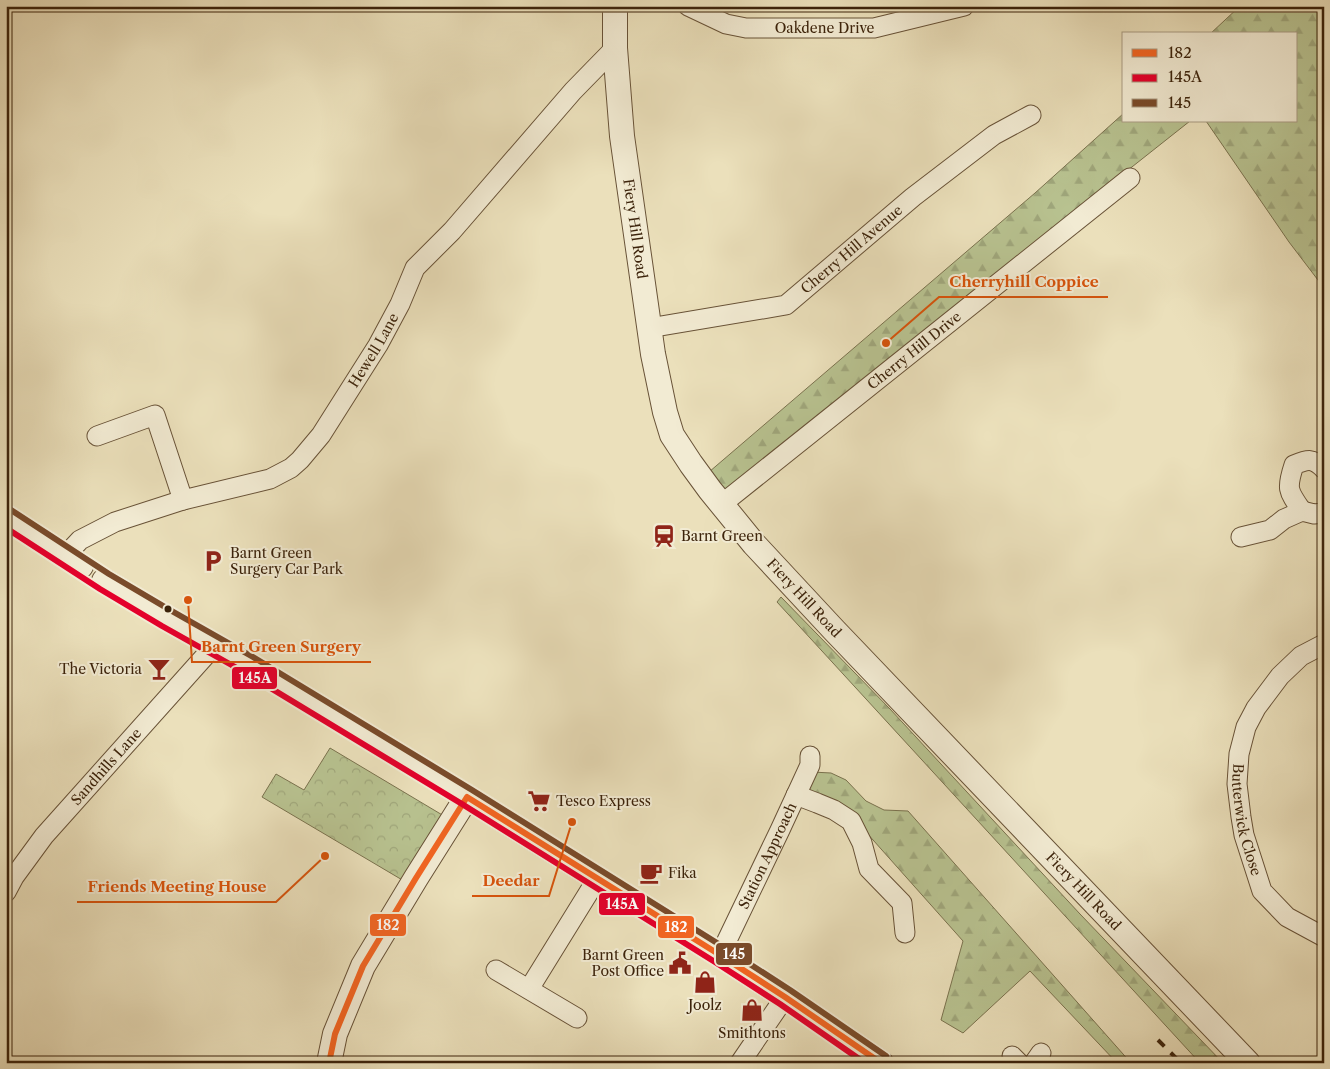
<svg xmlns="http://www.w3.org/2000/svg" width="1330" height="1069" font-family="'Libre Caslon Text',serif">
<defs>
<pattern id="forest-firs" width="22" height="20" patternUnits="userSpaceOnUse" patternTransform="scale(1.25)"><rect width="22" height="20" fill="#b8c290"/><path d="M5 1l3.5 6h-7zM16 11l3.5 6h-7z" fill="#9fa67b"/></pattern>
<pattern id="park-crowns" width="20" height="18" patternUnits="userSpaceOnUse" patternTransform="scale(1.25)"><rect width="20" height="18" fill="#b8c290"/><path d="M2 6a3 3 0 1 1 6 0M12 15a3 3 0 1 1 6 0" fill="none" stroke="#9fa67b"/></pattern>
</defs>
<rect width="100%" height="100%" fill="#ebe0bb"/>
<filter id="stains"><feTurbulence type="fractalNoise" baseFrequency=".004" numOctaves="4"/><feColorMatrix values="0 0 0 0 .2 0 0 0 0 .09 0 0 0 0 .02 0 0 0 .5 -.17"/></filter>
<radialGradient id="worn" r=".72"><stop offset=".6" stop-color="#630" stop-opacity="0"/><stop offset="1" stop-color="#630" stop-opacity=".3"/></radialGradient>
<path fill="url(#forest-firs)" stroke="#7a724e" d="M 1240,6 L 1324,6 L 1324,286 L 1321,284 L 1289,242 L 1206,121 L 1296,121 L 1296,34 L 1210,34 Z
M 1124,113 L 1124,121 L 1190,121 L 998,273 L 727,494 L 709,472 L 1035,193 Z
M 781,597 L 890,709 L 1080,914 L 1223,1063 L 1200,1063 L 777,602 Z
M 812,772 L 831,773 L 846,780 L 866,801 L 884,810 L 908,811 L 1131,1063 L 1117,1063 L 1030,971 L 963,1033 L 941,1020 L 963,941 L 849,813 L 802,792 Z"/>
<path fill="url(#park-crowns)" stroke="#7a724e" d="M 330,748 L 444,816 L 404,881 L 262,797 L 276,774 L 304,790 Z"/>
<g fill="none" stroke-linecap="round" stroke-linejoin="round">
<defs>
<g id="minor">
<path id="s1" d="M 688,6 L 726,24 L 746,28 L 874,28 L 964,6"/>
<path id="s2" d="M 649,328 L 786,305 L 913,197 L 994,135 L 1031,115"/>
<path d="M 97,436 L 155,415 L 183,500"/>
<path id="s3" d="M 722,504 L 1130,178"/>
<path d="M 1302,511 C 1288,491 1286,489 1294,465 C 1308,459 1313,458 1324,469"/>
<path d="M 1241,537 L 1270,530 L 1284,519 L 1302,511 L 1314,514 L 1324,513"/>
<path id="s4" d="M 66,555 L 80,540 L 115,522 L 183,500 L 270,479 L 291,468 L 300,460 L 321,435 L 378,345 L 400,304 L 415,268 L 452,231 L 573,91 L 615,48"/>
<path id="s5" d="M 1324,644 L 1301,656 L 1280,676 L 1256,708 L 1246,727 L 1239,754 L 1237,784 L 1241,817 L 1244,835 L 1262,891 L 1287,917 L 1324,937"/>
<path d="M 796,795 L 817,803 L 834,810 L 851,821 L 862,843 L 869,869 L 902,903 L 905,933"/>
<path id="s6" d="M 6,892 L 14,877 L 44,836 L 214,646"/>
<path id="s7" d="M 720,955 L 780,830 L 810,765 L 810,756"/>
<path d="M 496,970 L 577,1018"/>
<path d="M 529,989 L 597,879"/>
<path d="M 1012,1056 L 1019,1063"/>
<path d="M 740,1063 L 785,997"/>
<path d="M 1034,1063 L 1041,1053"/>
</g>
<g id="tertiary">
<path id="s8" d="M 615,6 L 615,48 L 622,136 L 653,354 L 665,412 L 672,435 L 691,464 L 710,490 L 754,544 L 834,630 L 1248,1063"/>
<path d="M 6,517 L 81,566"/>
<path d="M 104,581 L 166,618 L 248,664 L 467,797 L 720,955 L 785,997 L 881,1063"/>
<path d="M 329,1063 L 335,1034 L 363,966 L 416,878 L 467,797"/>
</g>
</defs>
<use href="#minor" stroke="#685237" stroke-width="21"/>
<use href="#tertiary" stroke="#685237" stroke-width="26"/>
<use href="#minor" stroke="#f2ebd3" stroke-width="19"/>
<use href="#tertiary" stroke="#f2ebd3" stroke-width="24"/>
<path stroke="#3c230b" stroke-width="4" stroke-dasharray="9 9" stroke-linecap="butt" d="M 1158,1040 L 1181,1063"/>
<defs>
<path id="bus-1" d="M 467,797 L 720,955 L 785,997 L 881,1063
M 329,1063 L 335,1034 L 363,966 L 416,878 L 467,797"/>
<path id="bus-2" d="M 6,528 L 100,589 L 162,626 L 244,672 L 462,804 L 715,962 L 780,1004 L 865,1063"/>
<path id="bus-3" d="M 11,510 L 109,574 L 170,610 L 253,657 L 472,790 L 725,948 L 790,990 L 886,1056"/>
</defs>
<use href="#bus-1" stroke="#f2ebd3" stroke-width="10"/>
<use href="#bus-2" stroke="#f2ebd3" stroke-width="10"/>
<use href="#bus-3" stroke="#f2ebd3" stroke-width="10"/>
<use href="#bus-1" stroke="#f26522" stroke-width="6"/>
<use href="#bus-2" stroke="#e4002b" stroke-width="6"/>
<use href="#bus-3" stroke="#7a4b2a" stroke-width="6"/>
</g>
<defs>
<symbol id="station-bare" viewBox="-9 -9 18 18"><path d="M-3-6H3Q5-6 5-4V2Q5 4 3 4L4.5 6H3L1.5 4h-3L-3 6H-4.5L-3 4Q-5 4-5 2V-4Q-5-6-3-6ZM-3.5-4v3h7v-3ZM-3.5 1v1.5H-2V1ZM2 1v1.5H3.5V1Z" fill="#8f2418" stroke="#f2ebd3" stroke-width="2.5" paint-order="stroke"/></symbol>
<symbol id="parking-bare" viewBox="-9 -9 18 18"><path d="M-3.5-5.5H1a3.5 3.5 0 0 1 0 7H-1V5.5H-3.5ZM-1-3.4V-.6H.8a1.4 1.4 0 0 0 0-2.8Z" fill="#8f2418" stroke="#f2ebd3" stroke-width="2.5" paint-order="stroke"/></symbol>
<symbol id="bar-bare" viewBox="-9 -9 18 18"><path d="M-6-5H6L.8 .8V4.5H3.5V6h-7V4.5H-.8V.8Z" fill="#8f2418" stroke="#f2ebd3" stroke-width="2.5" paint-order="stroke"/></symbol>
<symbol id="supermarket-bare" viewBox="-9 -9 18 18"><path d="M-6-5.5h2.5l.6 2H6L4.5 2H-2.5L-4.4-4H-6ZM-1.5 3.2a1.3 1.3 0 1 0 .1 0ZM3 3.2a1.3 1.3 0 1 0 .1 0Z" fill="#8f2418" stroke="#f2ebd3" stroke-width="2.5" paint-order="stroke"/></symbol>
<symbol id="cafe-bare" viewBox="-9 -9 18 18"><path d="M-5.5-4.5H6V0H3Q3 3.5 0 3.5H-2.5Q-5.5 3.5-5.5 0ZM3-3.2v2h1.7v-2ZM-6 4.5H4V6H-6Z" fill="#8f2418" stroke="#f2ebd3" stroke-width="2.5" paint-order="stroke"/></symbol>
<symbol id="civic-bare" viewBox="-9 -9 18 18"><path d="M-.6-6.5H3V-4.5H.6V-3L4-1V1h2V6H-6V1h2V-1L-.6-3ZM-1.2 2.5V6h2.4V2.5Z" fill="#8f2418" stroke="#f2ebd3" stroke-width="2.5" paint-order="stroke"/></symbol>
<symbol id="shop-bare" viewBox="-9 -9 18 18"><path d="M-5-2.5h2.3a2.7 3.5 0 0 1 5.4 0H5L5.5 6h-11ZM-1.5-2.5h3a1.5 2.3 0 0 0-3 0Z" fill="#8f2418" stroke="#f2ebd3" stroke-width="2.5" paint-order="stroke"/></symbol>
</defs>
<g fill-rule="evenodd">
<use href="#station-bare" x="648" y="520" width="32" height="32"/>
<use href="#parking-bare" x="197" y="545" width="32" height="32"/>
<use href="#bar-bare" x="143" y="653" width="32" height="32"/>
<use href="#supermarket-bare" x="523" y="785" width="32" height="32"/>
<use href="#cafe-bare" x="635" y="857" width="32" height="32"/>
<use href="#civic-bare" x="664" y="947" width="32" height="32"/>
<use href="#shop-bare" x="689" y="966" width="32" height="32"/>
<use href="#shop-bare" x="736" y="994" width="32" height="32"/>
</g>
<circle fill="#3c230b" stroke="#f2ebd3" stroke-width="2" cx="168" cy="609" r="4.5"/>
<g text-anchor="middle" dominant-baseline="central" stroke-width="4" stroke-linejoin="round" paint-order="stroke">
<g font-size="14" fill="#3c230b" stroke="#f2ebd3">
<text stroke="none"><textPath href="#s1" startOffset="141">Oakdene Drive</textPath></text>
<text stroke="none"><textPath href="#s8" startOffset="224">Fiery Hill Road</textPath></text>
<text stroke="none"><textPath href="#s2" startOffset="225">Cherry Hill Avenue</textPath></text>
<text stroke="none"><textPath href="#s4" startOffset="389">Hewell Lane</textPath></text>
<text stroke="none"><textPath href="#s3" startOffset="246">Cherry Hill Drive</textPath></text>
<text stroke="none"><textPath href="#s8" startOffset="644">Fiery Hill Road</textPath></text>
<text stroke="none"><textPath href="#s6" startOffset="161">Sandhills Lane</textPath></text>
<text stroke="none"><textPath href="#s5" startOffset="211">Butterwick Close</textPath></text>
<text stroke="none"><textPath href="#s7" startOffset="110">Station Approach</textPath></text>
<text stroke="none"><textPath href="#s8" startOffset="1049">Fiery Hill Road</textPath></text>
</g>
<g font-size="14" fill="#3c230b" stroke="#f2ebd3" text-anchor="start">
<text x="681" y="536">Barnt Green</text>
<text x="230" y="553">Barnt Green<tspan x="230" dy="16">Surgery Car Park</tspan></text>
<text x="142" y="669" text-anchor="end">The Victoria</text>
<text x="556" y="801">Tesco Express</text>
<text x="668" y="873">Fika</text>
<text x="664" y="955" text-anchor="end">Barnt Green<tspan x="664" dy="16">Post Office</tspan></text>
<text x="705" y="1005" text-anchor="middle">Joolz</text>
<text x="752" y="1033" text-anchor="middle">Smithtons</text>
</g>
</g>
<path fill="none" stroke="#d7540c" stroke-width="2" d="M886 343L939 297H1108M188 600L192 662H371M572 822L549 896H472M325 856L276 902H77"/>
<g fill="#d7540c" stroke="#f2ebd3" stroke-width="2">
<circle cx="886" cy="343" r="5"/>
<circle cx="188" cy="600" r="5"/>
<circle cx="572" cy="822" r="5"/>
<circle cx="325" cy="856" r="5"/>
</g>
<g font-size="15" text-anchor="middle" font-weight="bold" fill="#d7540c" stroke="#f2ebd3" stroke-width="4" stroke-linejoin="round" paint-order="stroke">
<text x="1024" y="287">Cherryhill Coppice</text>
<text x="281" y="652">Barnt Green Surgery</text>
<text x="511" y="886">Deedar</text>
<text x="177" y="892">Friends Meeting House</text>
</g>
<g stroke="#f2ebd3" stroke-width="2">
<rect x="231" y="666" width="47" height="24" rx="5" fill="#e4002b"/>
<rect x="598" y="892" width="48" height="24" rx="5" fill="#e4002b"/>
<rect x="369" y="913" width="38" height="24" rx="5" fill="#f26522"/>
<rect x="657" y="915" width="38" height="24" rx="5" fill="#f26522"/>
<rect x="715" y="942" width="38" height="24" rx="5" fill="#7a4b2a"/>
</g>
<g font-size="14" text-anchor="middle" font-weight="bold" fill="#fff">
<text x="255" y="683">145A</text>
<text x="622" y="909">145A</text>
<text x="388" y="930">182</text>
<text x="676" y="932">182</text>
<text x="734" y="959">145</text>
</g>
<rect width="1330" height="1069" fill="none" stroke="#ebe0bb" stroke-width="25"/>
<rect x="8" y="8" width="1315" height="1054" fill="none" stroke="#3c230b" stroke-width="2.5"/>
<rect x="12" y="12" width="1305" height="1044" fill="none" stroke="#3c230b"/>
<rect x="1122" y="32" width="175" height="90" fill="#f2ebd3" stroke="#a99b83"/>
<rect x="1132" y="49" width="25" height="8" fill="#f26522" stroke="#a99b83"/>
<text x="1168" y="58" font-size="15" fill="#3c230b">182</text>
<rect x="1132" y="74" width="25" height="8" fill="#e4002b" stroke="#a99b83"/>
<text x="1168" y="82" font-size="15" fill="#3c230b">145A</text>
<rect x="1132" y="99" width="25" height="8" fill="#7a4b2a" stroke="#a99b83"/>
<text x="1168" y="108" font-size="15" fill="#3c230b">145</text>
<rect width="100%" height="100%" filter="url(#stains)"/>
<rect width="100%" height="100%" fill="url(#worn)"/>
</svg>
